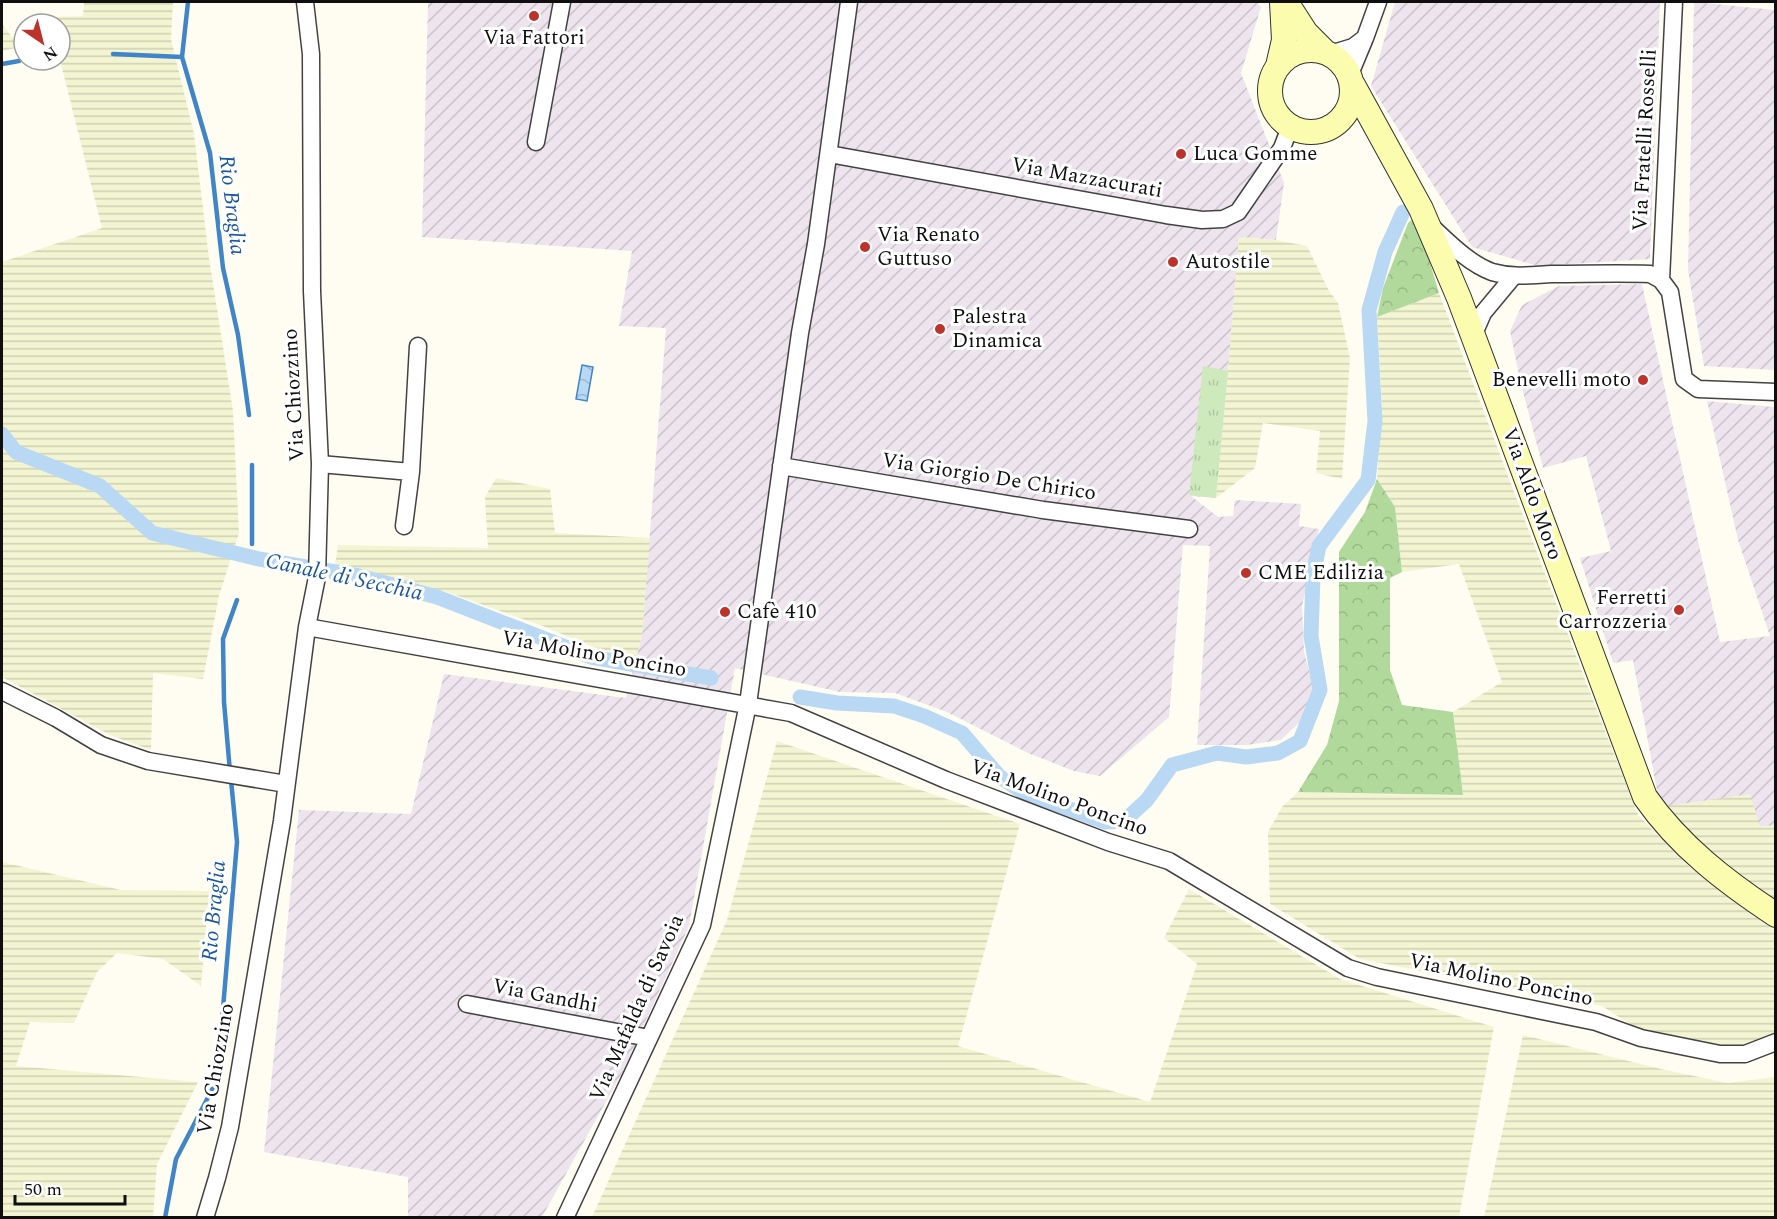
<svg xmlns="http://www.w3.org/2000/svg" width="1777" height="1219" font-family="Spectral,serif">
<defs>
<pattern id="industrial-furrows" width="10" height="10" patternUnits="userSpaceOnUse" patternTransform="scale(1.5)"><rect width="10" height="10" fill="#ede4ed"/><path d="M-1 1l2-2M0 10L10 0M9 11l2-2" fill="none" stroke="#cac2ca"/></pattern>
<pattern id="farmland-rules" width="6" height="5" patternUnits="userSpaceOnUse" patternTransform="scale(1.5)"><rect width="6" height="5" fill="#f3f4d2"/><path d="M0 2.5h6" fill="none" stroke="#cfd0b3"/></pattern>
<pattern id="grass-tufts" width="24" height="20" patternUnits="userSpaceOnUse" patternTransform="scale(1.5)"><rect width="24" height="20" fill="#cee9bc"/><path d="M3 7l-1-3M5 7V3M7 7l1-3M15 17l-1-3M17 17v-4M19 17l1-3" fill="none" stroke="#b0c7a0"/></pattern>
<pattern id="forest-crowns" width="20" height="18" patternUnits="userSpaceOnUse" patternTransform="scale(1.5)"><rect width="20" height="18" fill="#b1d99c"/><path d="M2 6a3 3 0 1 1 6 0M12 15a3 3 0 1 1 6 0" fill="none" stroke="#97b985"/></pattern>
<pattern id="water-waves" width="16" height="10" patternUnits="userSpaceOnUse" patternTransform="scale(1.5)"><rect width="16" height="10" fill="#b8d8f4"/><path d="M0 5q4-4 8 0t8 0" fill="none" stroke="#9db8d0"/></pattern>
</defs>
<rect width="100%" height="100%" fill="#fffdf2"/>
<path fill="url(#industrial-furrows)" d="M 428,2 L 1257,2 L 1261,7 L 1241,73 L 1284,183 L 1276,240 L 1239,237 L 1228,371 L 1216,498 L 1191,496 L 1218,517 L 1233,516 L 1235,500 L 1301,504 L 1299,526 L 1319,529 L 1302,606 L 1304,651 L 1313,687 L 1304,718 L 1281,740 L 1247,745 L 1197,745 L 1210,546 L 1183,545 L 1169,717 L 1100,776 L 1074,771 L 1028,753 L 947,712 L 895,693 L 840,692 L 735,668 L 689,926 L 623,1071 L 542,1217 L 408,1217 L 408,1177 L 264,1152 L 299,810 L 411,814 L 444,674 L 626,698 L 642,635 L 666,328 L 619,326 L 632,251 L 422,237 Z
M 1395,2 L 1660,2 L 1650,259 L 1538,266 L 1472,247 L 1371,86 Z
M 1694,2 L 1775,10 L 1775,370 L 1704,366 L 1688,270 Z
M 1642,284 L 1720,642 L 1770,636 L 1738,540 L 1707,401 L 1775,407 L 1775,825 L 1760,827 L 1660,807 L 1633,660 L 1613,663 L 1580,558 L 1611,551 L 1586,456 L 1543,468 L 1520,380 L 1510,331 L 1522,305 L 1559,286 Z"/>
<path fill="url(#farmland-rules)" d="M 84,2 L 173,2 L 171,39 L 194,134 L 209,258 L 233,411 L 239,533 L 219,596 L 203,679 L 153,673 L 151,750 L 110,735 L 2,677 L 2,262 L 102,228 L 60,60 L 60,24 L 47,24 L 45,17 L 83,16 Z
M 2,24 L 20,47 L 2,51 Z
M 1239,237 L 1276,240 L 1307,246 L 1328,289 L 1338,303 L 1350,358 L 1342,479 L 1316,473 L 1320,431 L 1263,423 L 1255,468 L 1216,498 L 1228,371 Z
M 1439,293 L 1584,677 L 1638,815 L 1686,864 L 1775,930 L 1775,1032 L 1766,1038 L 1744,1046 L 1719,1045 L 1639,1030 L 1602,1006 L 1360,959 L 1270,904 L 1268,832 L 1282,807 L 1298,792 L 1463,795 L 1453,712 L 1502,682 L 1459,564 L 1402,572 L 1395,507 L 1377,479 L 1382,406 L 1377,317 Z
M 496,478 L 550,489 L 555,533 L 650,538 L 642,635 L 636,658 L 592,647 L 548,628 L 447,592 L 335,565 L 338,545 L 488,548 L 485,497 Z
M 777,741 L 1020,824 L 958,1046 L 1150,1102 L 1197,964 L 1164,938 L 1189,889 L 1340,979 L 1494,1027 L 1459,1217 L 592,1217 L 727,920 Z
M 1750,794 L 1760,827 L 1775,825 L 1775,905 L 1761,897 L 1660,807 Z
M 2,862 L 121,890 L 209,891 L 201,986 L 163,959 L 117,953 L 97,972 L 74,1023 L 30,1022 L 16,1066 L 198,1082 L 157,1164 L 153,1217 L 2,1217 Z
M 1523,1035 L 1661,1069 L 1728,1083 L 1775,1077 L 1775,1217 L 1484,1217 Z"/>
<path fill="url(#grass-tufts)" d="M 1203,366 L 1228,371 L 1216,498 L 1189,495 Z"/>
<path fill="url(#forest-crowns)" d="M 1416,216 L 1439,293 L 1377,317 L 1383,288 L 1408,223 Z
M 1377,479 L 1395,507 L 1402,572 L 1390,578 L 1390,670 L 1402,705 L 1453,712 L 1463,795 L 1298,792 L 1327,745 L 1339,701 L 1339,552 L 1365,512 Z"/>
<path fill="url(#water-waves)" stroke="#4185c9" stroke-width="1.5" d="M 582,365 L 593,367 L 587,401 L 576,399 Z"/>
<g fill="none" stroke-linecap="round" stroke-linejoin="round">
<path stroke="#4185c9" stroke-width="4.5" d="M 188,2 L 182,57 L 210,153 L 223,268 L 238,335 L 249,415
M 113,54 L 182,57
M 2,64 L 19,61
M 252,544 L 252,465
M 230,772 L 224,702 L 223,639 L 237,600
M 165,1218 L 176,1159 L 217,1080 L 237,842 L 231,780"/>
<path stroke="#b8d8f4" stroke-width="15" d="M 2,434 L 16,452 L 100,486 L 152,533 L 259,559 L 359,576 L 437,597 L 591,657 L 711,678
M 800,697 L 837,703 L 894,706 L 924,716 L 962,733 L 999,776 L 1021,791 L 1105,822 L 1124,821 L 1147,800 L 1172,765 L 1217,753 L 1246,757 L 1278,753 L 1300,741 L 1320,690 L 1311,636 L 1313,576 L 1319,546 L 1368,480 L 1375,421 L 1369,310 L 1385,252 L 1403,212"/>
<defs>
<path id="minor" d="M 1330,54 L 1353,47 L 1365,38
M 1350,74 L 1365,38 L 1378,2
M 536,142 L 562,2
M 829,154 L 1166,215 L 1202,220 L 1223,219 L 1238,212 L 1282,148 L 1290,127
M 1433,228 C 1450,244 1470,264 1492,272 C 1513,278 1531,275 1552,274 C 1585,274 1617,273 1650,274 L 1661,280 L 1670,292 L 1684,379 L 1698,389 L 1776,392
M 1661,280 L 1674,2
M 1473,336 L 1483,313 L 1513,277
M 320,464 L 411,472 L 418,346
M 781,466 L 1043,510 L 1189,529
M 404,526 L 411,472
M 307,627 L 791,713 L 946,780 L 1108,842 L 1169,861 L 1348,968 L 1377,977 L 1596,1022 L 1641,1038 L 1720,1054 L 1745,1054 L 1776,1042
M 2,691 L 56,718 L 101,745 L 148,761 L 286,784
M 467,1004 L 649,1038
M 205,1218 L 217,1178 L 230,1127 L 282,821 L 307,627 L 317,577 L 320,464 L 312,291 L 311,54 L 305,2
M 565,1218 L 702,925 L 748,704 L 800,333 L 816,244 L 849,2"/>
<path id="secondary" d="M 1286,2 L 1306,33 L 1324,51
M1270 91a41 41 0 1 1 82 0a41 41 0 1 1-82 0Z
M 1278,66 L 1284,40 L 1282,2
M 1353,85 L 1421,209 L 1459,298 L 1645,797 C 1679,846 1726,882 1776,915"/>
</defs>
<use href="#minor" stroke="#424242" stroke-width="19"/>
<use href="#secondary" stroke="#313131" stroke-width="26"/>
<use href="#minor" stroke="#fff" stroke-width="16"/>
<use href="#secondary" stroke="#fcfcaf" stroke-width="24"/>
</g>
<g fill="#bc332b" stroke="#fff" stroke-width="2">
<circle cx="534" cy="16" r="6"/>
<circle cx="1181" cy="154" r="6"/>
<circle cx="865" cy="247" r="6"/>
<circle cx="1173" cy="262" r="6"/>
<circle cx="940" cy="329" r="6"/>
<circle cx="1643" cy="380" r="6"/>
<circle cx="1246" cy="573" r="6"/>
<circle cx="1679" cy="610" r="6"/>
<circle cx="725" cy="612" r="6"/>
</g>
<g text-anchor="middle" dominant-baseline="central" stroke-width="6" stroke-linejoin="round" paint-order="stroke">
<g font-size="21" fill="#0f0f0f" stroke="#fff" text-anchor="start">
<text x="534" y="38" text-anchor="middle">Via Fattori</text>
<text x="1193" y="154">Luca Gomme</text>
<text x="877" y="235">Via Renato<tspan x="877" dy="24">Guttuso</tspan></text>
<text x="1185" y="262">Autostile</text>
<text x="952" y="317">Palestra<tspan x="952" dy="24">Dinamica</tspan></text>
<text x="1631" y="380" text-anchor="end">Benevelli moto</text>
<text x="1258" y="573">CME Edilizia</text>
<text x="1667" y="598" text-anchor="end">Ferretti<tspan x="1667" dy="24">Carrozzeria</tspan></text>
<text x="737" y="612">Cafè 410</text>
</g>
<g font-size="21" fill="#0f0f0f" stroke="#fff">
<text transform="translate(1645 140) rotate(-87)">Via Fratelli Rosselli</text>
<text transform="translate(1087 178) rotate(10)">Via Mazzacurati</text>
<text transform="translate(294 395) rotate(-93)">Via Chiozzino</text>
<text transform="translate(989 477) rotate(9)">Via Giorgio De Chirico</text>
<text transform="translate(1532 494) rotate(70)">Via Aldo Moro</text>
<text transform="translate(594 654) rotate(10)">Via Molino Poncino</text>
<text transform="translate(1059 798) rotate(20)">Via Molino Poncino</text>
<text transform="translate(1501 980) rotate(12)">Via Molino Poncino</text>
<text transform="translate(545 996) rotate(11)">Via Gandhi</text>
<text transform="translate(637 1008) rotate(-66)">Via Mafalda di Savoia</text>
<text transform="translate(216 1069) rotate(-80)">Via Chiozzino</text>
</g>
<g font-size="22" font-style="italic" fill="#1b579e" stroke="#fff">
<text transform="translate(232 205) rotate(83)">Rio Braglia</text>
<text transform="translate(344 577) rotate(12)">Canale di Secchia</text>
<text transform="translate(214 911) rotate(-85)">Rio Braglia</text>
</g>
</g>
<rect width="1777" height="1219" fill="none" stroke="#0f0f0f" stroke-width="6"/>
<g transform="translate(42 42) rotate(145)"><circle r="28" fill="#ffffff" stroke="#9f9f9f" stroke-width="1.5"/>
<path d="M0-4.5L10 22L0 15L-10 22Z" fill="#bc332b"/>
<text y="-9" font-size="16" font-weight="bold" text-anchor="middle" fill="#0f0f0f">N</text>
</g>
<path d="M15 1195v9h110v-9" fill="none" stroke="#0f0f0f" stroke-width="3"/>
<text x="24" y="1195" font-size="18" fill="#0f0f0f" stroke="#ffffff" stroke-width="4.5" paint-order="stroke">50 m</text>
</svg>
